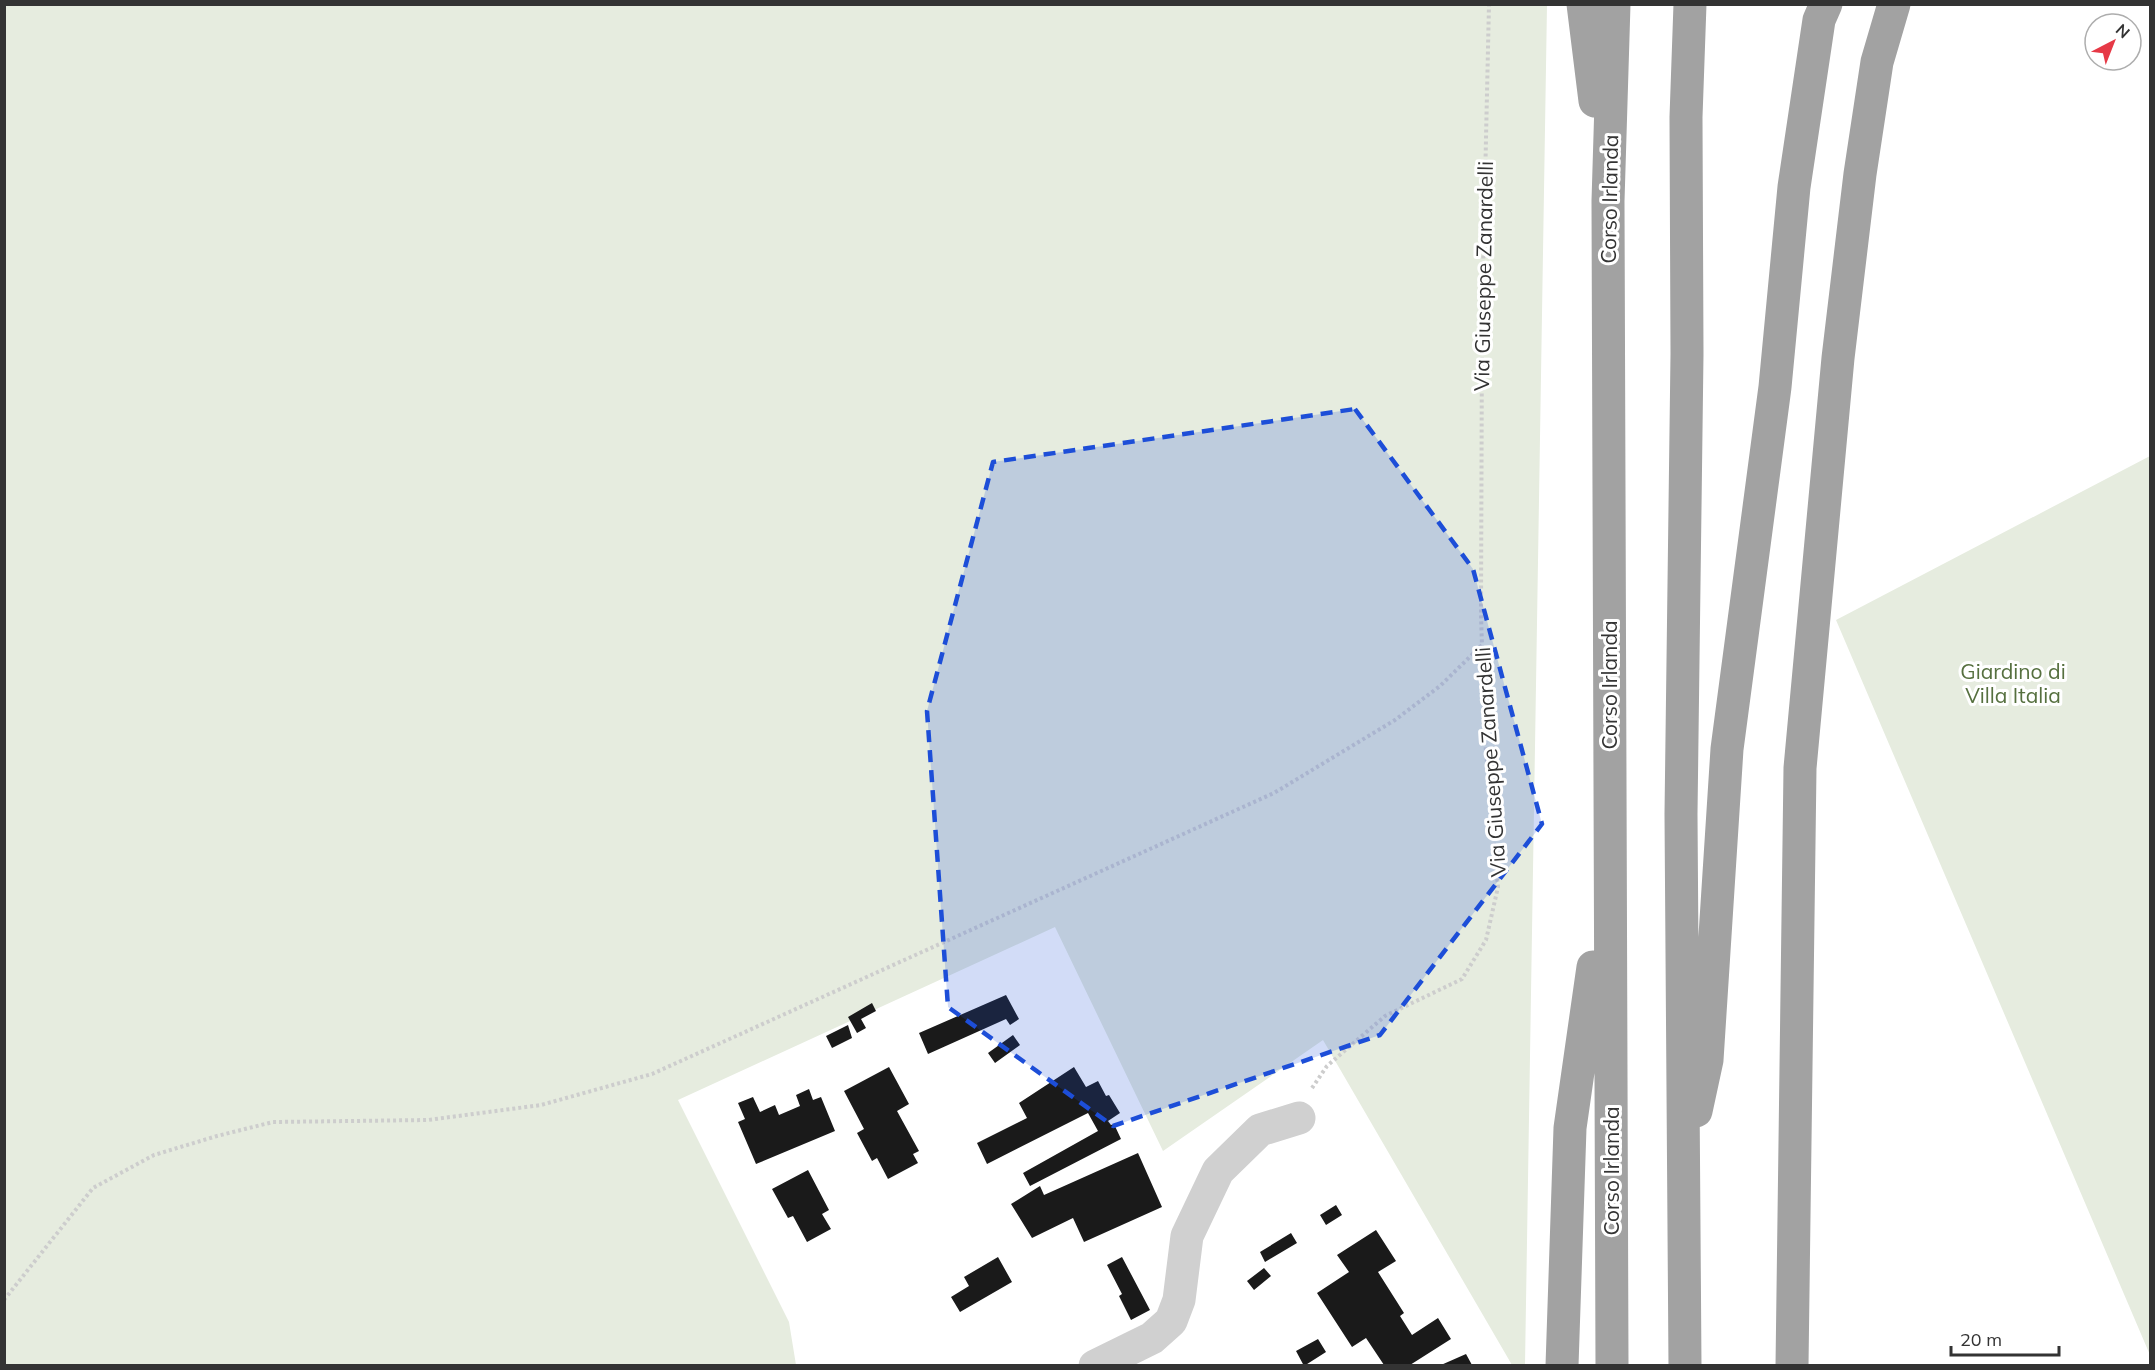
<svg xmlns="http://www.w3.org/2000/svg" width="2155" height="1370" font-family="Mulish,sans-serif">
<rect width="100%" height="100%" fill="#fff"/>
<path fill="#e6ecdf" d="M 5,5 L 1547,5 L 1525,1365 L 1512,1365 L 1323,1040 L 1163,1151 L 1055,927 L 678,1100 L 789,1322 L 796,1365 L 5,1366 Z
M 2150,456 L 2150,1355 L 1836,620 Z"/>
<path fill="#1a1a1a" d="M 1006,995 L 1019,1019 L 1010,1025 L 1006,1019 L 928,1054 L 919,1033 Z
M 872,1003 L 876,1011 L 861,1019 L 866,1028 L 857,1033 L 848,1017 Z
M 848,1025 L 852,1038 L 832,1048 L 826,1036 Z
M 1013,1035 L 1020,1045 L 995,1063 L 988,1053 Z
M 889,1067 L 909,1104 L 897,1111 L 919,1151 L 913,1154 L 918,1163 L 888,1179 L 877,1158 L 872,1161 L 857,1133 L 864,1129 L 844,1091 Z
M 1074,1067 L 1086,1087 L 1098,1081 L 1106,1096 L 1109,1095 L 1120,1113 L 1108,1121 L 1111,1125 L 1114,1124 L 1121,1139 L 1030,1186 L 1023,1173 L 1098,1131 L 1088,1113 L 987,1164 L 977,1143 L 1027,1118 L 1019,1103 Z
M 809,1089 L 813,1100 L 821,1097 L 835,1131 L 756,1164 L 738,1122 L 745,1119 L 738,1103 L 753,1097 L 760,1112 L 775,1105 L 779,1115 L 800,1106 L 796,1095 Z
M 1138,1153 L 1162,1207 L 1084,1242 L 1073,1218 L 1032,1238 L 1011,1204 L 1040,1186 L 1044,1195 Z
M 808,1170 L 829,1210 L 822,1214 L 831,1229 L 807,1242 L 793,1216 L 788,1218 L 772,1189 Z
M 1336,1205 L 1342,1215 L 1326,1225 L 1320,1215 Z
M 1376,1230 L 1396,1261 L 1378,1272 L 1404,1313 L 1400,1316 L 1412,1335 L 1438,1318 L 1451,1339 L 1410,1365 L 1384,1365 L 1366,1338 L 1352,1347 L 1317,1293 L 1349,1272 L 1337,1255 Z
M 1291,1233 L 1297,1243 L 1265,1262 L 1260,1252 Z
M 998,1257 L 1012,1282 L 960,1312 L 951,1297 L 969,1286 L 964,1277 Z
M 1122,1257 L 1150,1310 L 1131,1320 L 1119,1296 L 1122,1294 L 1107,1265 Z
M 1264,1268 L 1271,1276 L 1254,1290 L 1247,1281 Z
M 1318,1339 L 1326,1352 L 1304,1366 L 1296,1351 Z
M 1466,1354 L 1472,1365 L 1441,1365 Z"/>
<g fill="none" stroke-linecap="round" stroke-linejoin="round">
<path stroke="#cdcdcd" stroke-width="4" stroke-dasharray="3 3" stroke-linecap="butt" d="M 1312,1088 L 1327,1066 L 1385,1016 L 1462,979 L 1486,940 L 1498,887 L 1485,740 L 1481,615 L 1482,318 L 1489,4
M 4,1300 L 93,1188 L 154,1155 L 217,1136 L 273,1122 L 428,1120 L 541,1105 L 652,1074 L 1274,793 L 1395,720 L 1440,686 L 1482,645"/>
<path stroke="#d0d0d0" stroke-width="33" d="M 1095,1366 L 1152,1338 L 1171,1321 L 1179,1300 L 1187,1236 L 1218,1171 L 1260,1130 L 1299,1118"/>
<path stroke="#a2a2a2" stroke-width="33" d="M 1583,4 L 1595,101
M 1696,1111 L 1707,1060 L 1727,749 L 1775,387 L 1794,187 L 1819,20 L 1826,4
M 1562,1366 L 1570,1128 L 1593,967
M 1612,1366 L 1608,201 L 1614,4
M 1685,1366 L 1681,814 L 1687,354 L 1686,117 L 1690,4
M 1792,1366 L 1800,768 L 1838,358 L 1860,174 L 1877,62 L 1894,4"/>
</g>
<path fill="#1d4ed8" fill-opacity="0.2" stroke="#1d4ed8" stroke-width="4.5" stroke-dasharray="12 8" stroke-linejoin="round" d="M 1355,409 L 1473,569 L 1542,824 L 1380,1035 L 1113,1126 L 948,1007 L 927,711 L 993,462 Z"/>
<g text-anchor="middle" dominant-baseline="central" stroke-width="6" stroke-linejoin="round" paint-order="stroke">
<g font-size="21" fill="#333" stroke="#fff">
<text transform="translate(1609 199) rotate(-89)">Corso Irlanda</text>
<text transform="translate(1483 276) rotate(-89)">Via Giuseppe Zanardelli</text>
<text transform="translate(1609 685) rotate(-90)">Corso Irlanda</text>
<text transform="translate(1490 762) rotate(-94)">Via Giuseppe Zanardelli</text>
<text transform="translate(1611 1171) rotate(-90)">Corso Irlanda</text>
</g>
<g font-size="21" fill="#56703f" stroke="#fff">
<text x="2013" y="671">Giardino di<tspan x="2013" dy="24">Villa Italia</tspan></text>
</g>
</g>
<rect width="2155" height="1370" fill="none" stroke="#333333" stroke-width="12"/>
<g transform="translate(2113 42) rotate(42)"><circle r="28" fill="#ffffff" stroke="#adadad" stroke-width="1.5"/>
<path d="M0-4.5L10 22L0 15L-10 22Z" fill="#e63946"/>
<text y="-9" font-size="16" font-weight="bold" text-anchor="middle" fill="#333333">N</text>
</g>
<path d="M1951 1346v9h108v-9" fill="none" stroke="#333333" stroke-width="3"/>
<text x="1960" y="1346" font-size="18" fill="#333333" stroke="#ffffff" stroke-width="4.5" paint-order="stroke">20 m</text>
</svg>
